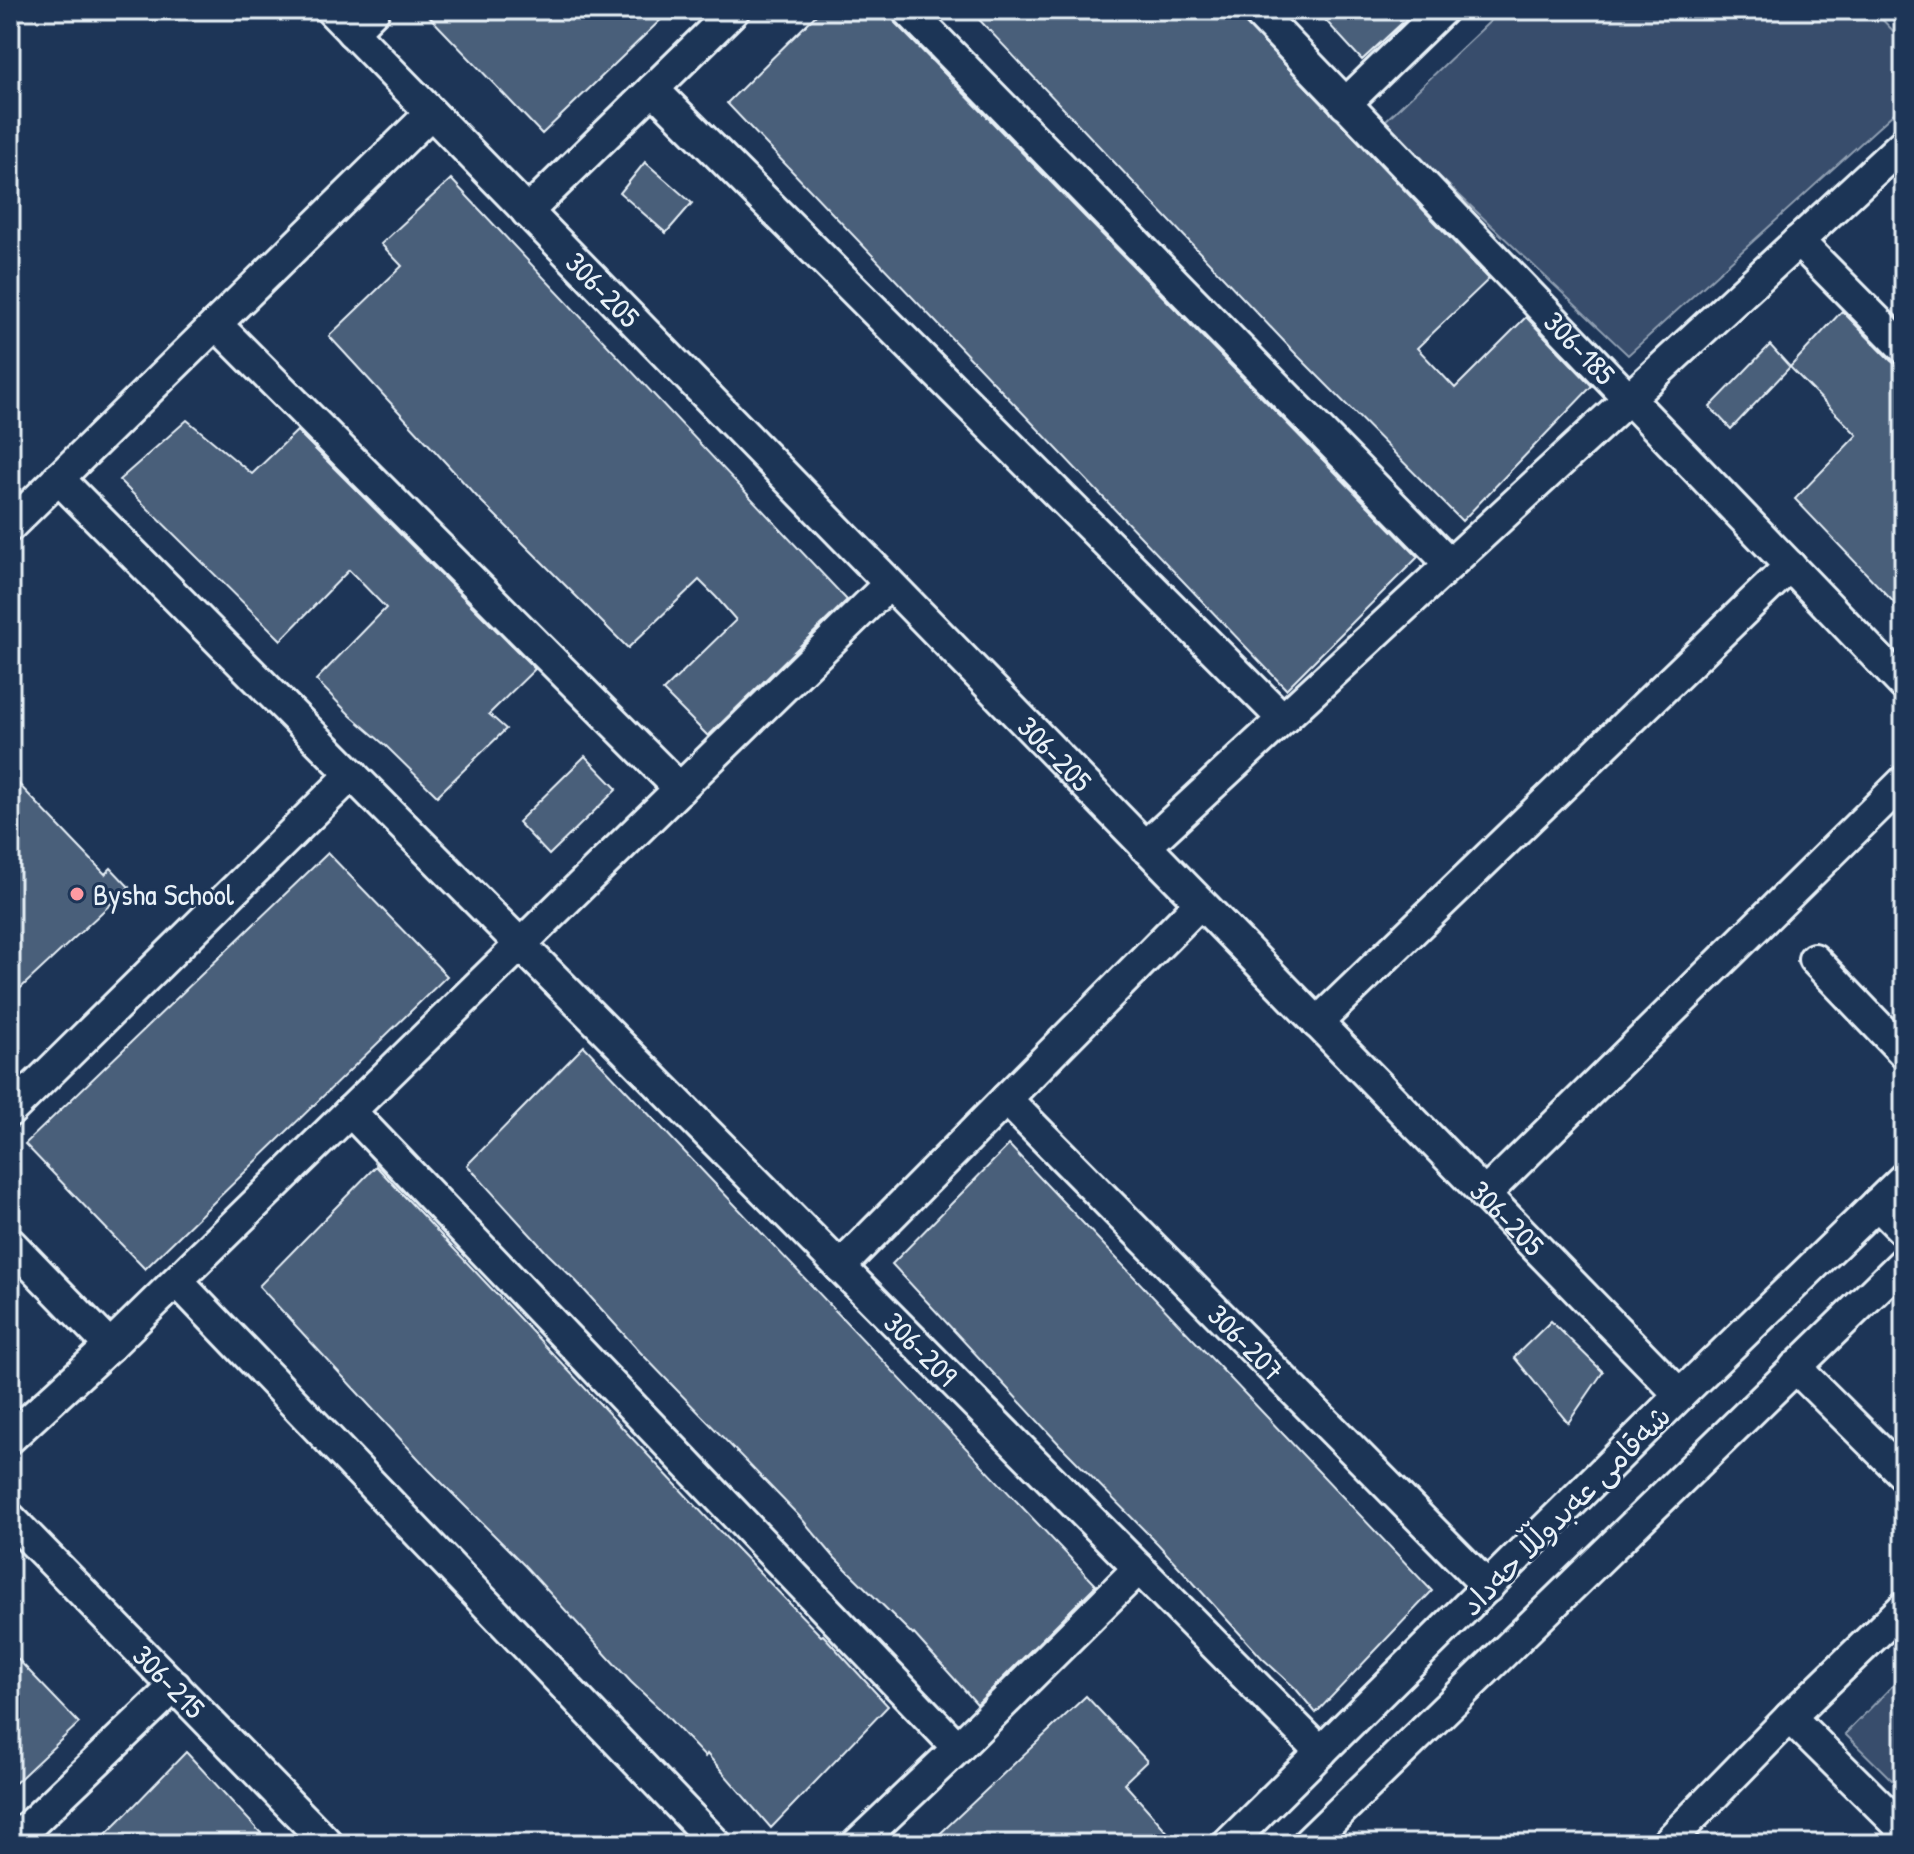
<svg xmlns="http://www.w3.org/2000/svg" width="1914" height="1854" font-family="'Patrick Hand','Playpen Sans Arabic',sans-serif">
<rect width="100%" height="100%" fill="#1d3557"/>
<filter id="ink" filterUnits="userSpaceOnUse"><feTurbulence type="fractalNoise" baseFrequency=".0125" numOctaves="2"/><feDisplacementMap in="SourceGraphic" scale="16" xChannelSelector="R" yChannelSelector="G"/><feConvolveMatrix kernelMatrix="1 2 1 2 8 2 1 2 1" color-interpolation-filters="sRGB"/></filter>
<g filter="url(#ink)">
<path fill="#374d6c" stroke="#909fb2" stroke-width="2" d="M 1502,10 L 1873,10 L 1904,42 L 1904,104 L 1628,355 L 1383,123 Z
M 1904,1674 L 1904,1792 L 1845,1734 Z"/>
<path fill="#495e7a" stroke="#e8f1f8" stroke-width="2" d="M 423,10 L 671,10 L 542,134 Z
M 821,10 L 891,10 L 895,23 L 1418,557 L 1286,689 L 727,103 Z
M 970,10 L 1233,10 L 1489,279 L 1417,348 L 1455,388 L 1526,317 L 1592,386 L 1462,521 L 1296,354 Z
M 1316,10 L 1416,10 L 1362,60 Z
M 645,162 L 692,203 L 666,233 L 620,193 Z
M 451,179 L 847,600 L 708,736 L 663,691 L 736,620 L 716,597 L 699,580 L 628,648 L 479,499 L 329,336 L 402,266 L 381,244 Z
M 1842,311 L 1891,361 L 1904,370 L 1904,613 L 1795,499 L 1857,435 L 1790,367 Z
M 1770,345 L 1790,367 L 1731,429 L 1710,407 Z
M 187,420 L 252,474 L 297,431 L 535,669 L 489,714 L 506,729 L 437,796 L 386,746 L 351,716 L 316,680 L 386,608 L 349,570 L 281,640 L 119,480 Z
M 585,756 L 617,789 L 549,855 L 518,822 Z
M 10,775 L 105,874 L 111,868 L 129,887 L 10,998 Z
M 328,853 L 447,976 L 145,1269 L 25,1144 Z
M 584,1046 L 1096,1585 L 977,1704 L 914,1634 L 913,1635 L 835,1558 L 801,1518 L 640,1352 L 576,1281 L 548,1254 L 467,1165 Z
M 1009,1145 L 1432,1591 L 1316,1713 L 1295,1688 L 1262,1658 L 1158,1544 L 1060,1445 L 892,1264 Z
M 376,1166 L 709,1520 L 821,1636 L 823,1635 L 888,1706 L 771,1828 L 707,1754 L 705,1757 L 661,1710 L 631,1682 L 525,1566 L 429,1470 L 259,1286 Z
M 1551,1321 L 1603,1372 L 1568,1423 L 1514,1357 Z
M 10,1651 L 79,1723 L 10,1788 Z
M 1086,1696 L 1147,1761 L 1124,1783 L 1178,1844 L 929,1844 Z
M 186,1752 L 271,1844 L 96,1844 L 129,1811 Z"/>
<g fill="none" stroke-linecap="round" stroke-linejoin="round">
<defs>
<g id="minor">
<path id="s1" d="M 331,10 L 1680,1395"/>
<path d="M 908,10 L 1450,564"/>
<path id="s2" d="M 1256,10 L 1904,685"/>
<path d="M 352,32 L 374,10"/>
<path d="M 653,89 L 1283,719"/>
<path d="M 1345,104 L 1442,10"/>
<path d="M 527,212 L 734,10"/>
<path d="M 1798,241 L 1904,348"/>
<path d="M 216,324 L 680,789"/>
<path id="s3" d="M 58,478 L 1321,1752"/>
<path d="M 10,526 L 431,113"/>
<path d="M 1145,847 L 1904,143"/>
<path d="M 1814,959 L 1904,1053"/>
<path d="M 1317,1023 L 1790,566"/>
<path id="s4" d="M 1006,1099 L 1488,1587"/>
<path d="M 10,1111 L 352,774"/>
<path d="M 350,1111 L 958,1748"/>
<path d="M 1484,1195 L 1904,781"/>
<path d="M 1877,1204 L 1904,1231"/>
<path d="M 10,1243 L 110,1346"/>
<path d="M 840,1267 L 1200,903"/>
<path d="M 177,1281 L 716,1844"/>
<path d="M 1795,1367 L 1904,1475"/>
<path d="M 10,1438 L 110,1346 L 889,584"/>
<path id="s5" d="M 10,1518 L 328,1844"/>
<path d="M 1790,1717 L 1904,1830"/>
<path d="M 10,1844 L 175,1686"/>
<path d="M 857,1844 L 958,1748 L 1139,1568"/>
<path d="M 1228,1844 L 1680,1395 L 1904,1178"/>
<path d="M 1307,1844 L 1904,1262"/>
<path d="M 1666,1844 L 1790,1717 L 1904,1607"/>
</g>
</defs>
<use href="#minor" stroke="#e8f1f8" stroke-width="36"/>
<use href="#minor" stroke="#1d3557" stroke-width="30"/>
</g>
</g>
<circle fill="#ff9aa2" stroke="#1d3557" stroke-width="3" cx="77" cy="894" r="8"/>
<g text-anchor="middle" dominant-baseline="central" stroke-width="6" stroke-linejoin="round" paint-order="stroke">
<g font-size="30" fill="#e8f1f8" stroke="#1d3557">
<text stroke="none"><textPath href="#s1" startOffset="390">306-205</textPath></text>
<text stroke="none"><textPath href="#s2" startOffset="468">306-185</textPath></text>
<text stroke="none"><textPath href="#s1" startOffset="1038">306-205</textPath></text>
<text stroke="none"><textPath href="#s1" startOffset="1686">306-205</textPath></text>
<text stroke="none"><textPath href="#s4" startOffset="342">306-207</textPath></text>
<text stroke="none"><textPath href="#s3" startOffset="1226">306-209</textPath></text>
<text transform="translate(1565 1510) rotate(-45)">شەقامی عەبدوڵڵا حەداد</text>
<text stroke="none"><textPath href="#s5" startOffset="228">306-215</textPath></text>
</g>
<g font-size="30" fill="#e8f1f8" stroke="#1d3557" text-anchor="start">
<text x="93" y="894">Bysha School</text>
</g>
</g>
<rect width="1914" height="1854" fill="none" stroke="#1d3557" stroke-width="40"/>
<rect x="20" y="20" width="1874" height="1814" fill="none" stroke="#e8f1f8" stroke-width="3" filter="url(#ink)"/>
</svg>
